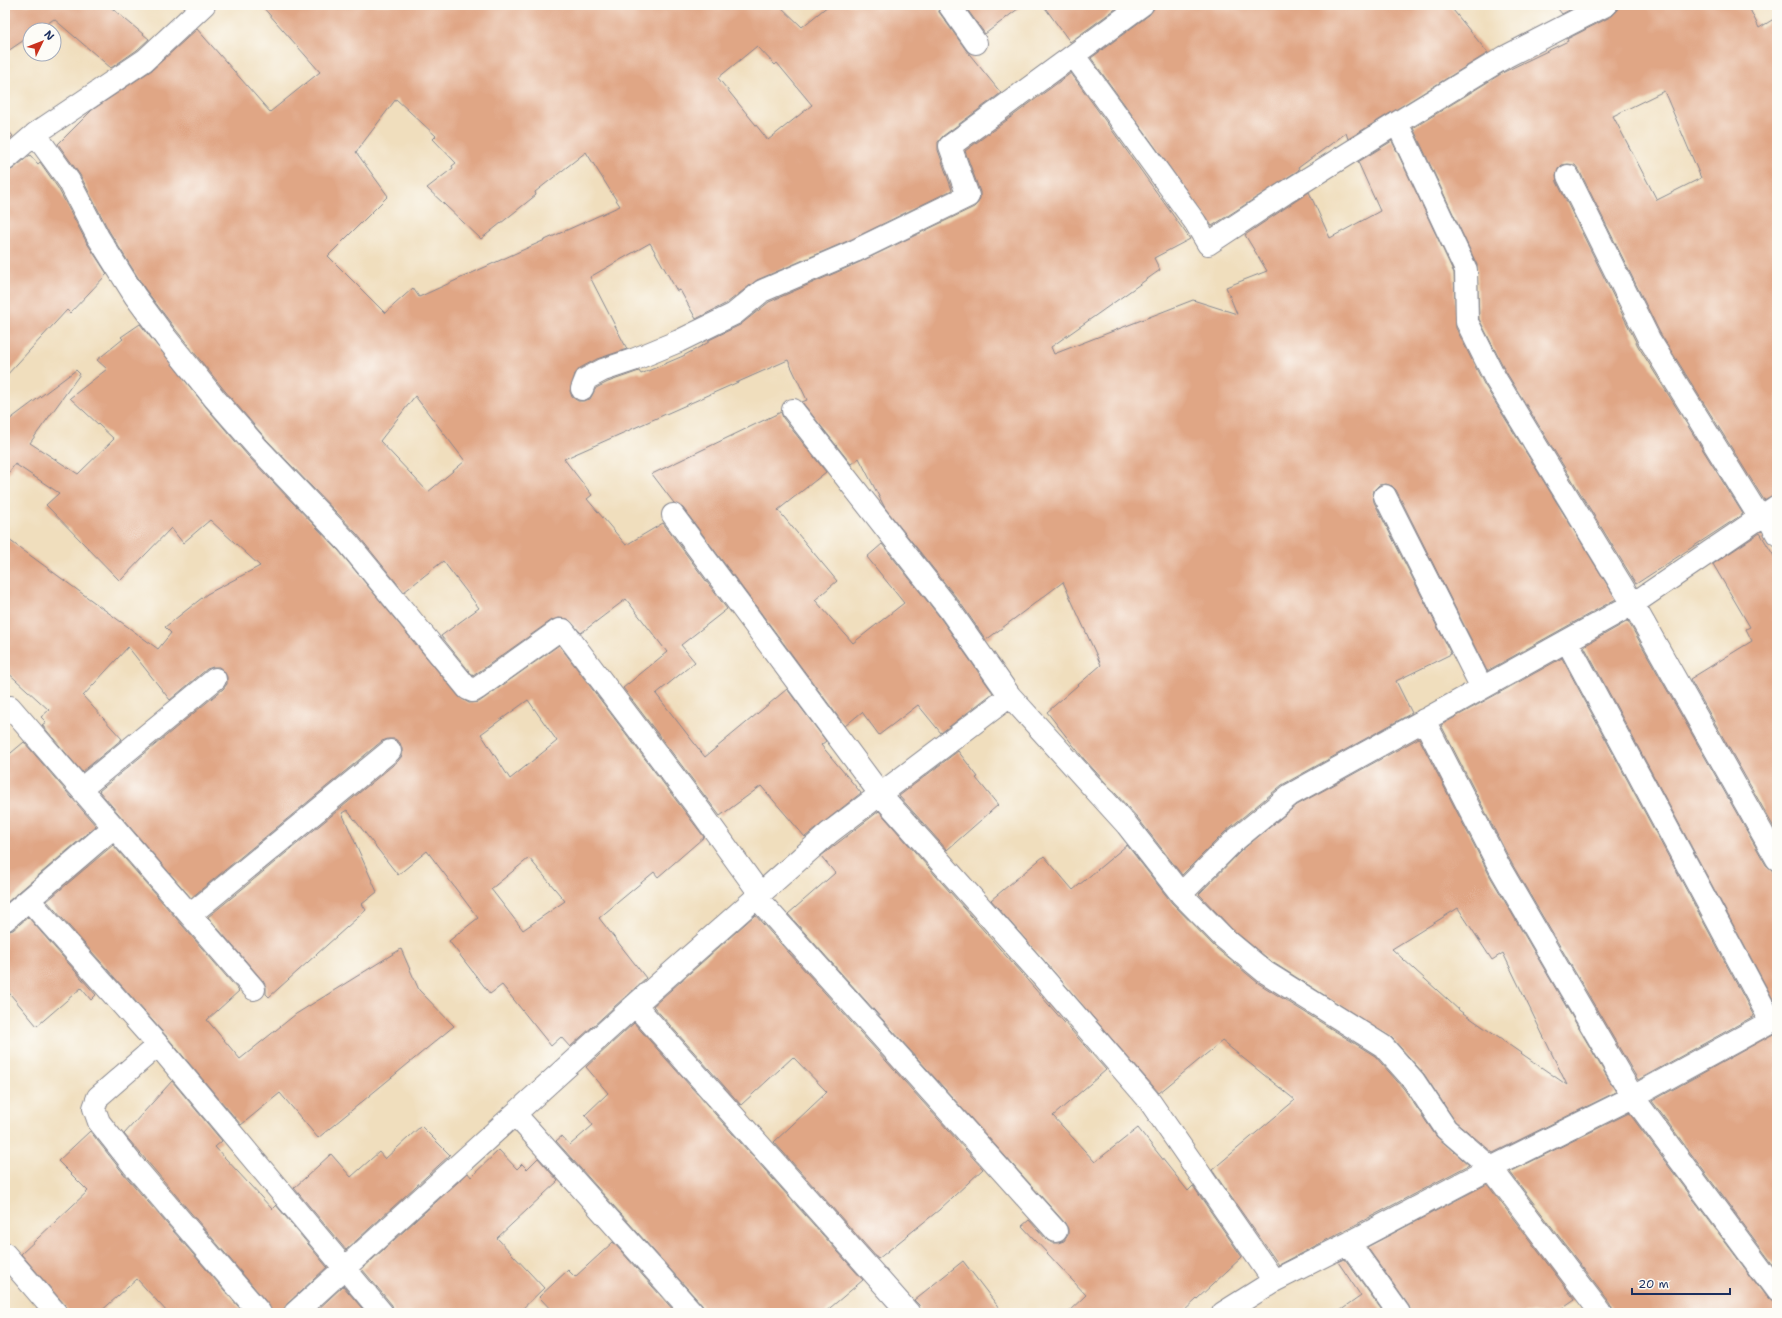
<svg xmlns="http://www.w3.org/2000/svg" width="1782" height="1318" font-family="'Shantell Sans',sans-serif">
<rect width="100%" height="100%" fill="#fdfcf7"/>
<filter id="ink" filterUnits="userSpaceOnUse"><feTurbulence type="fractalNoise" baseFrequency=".025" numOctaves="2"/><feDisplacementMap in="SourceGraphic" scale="8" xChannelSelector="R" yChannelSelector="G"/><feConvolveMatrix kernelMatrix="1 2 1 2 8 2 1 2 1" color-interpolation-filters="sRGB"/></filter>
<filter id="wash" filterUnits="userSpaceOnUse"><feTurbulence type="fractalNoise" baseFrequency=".012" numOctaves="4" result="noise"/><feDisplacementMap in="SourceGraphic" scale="16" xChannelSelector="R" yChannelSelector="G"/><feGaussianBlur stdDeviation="0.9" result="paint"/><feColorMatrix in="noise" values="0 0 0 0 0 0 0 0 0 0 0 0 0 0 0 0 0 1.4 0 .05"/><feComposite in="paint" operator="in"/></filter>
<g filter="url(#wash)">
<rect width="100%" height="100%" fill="#f0debd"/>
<g id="blocks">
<path fill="#e0a685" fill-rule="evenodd" d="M 5,5 L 108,5 L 149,39 L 137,50 L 111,68 L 54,19 L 38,30 L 30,30 L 30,36 L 5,53 Z
M 261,5 L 779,5 L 802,27 L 829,5 L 937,5 L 939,12 L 966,50 L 1001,93 L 943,136 L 938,142 L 938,150 L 952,190 L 850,240 L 757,280 L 727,303 L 696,319 L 680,290 L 677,291 L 650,243 L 590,277 L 627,349 L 597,359 L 580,368 L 575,374 L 570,391 L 572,397 L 578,401 L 583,401 L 590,399 L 596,388 L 608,382 L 639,371 L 641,374 L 683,356 L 709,342 L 709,340 L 740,325 L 769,302 L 860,262 L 974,207 L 978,203 L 980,198 L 980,192 L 965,151 L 1071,73 L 1190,239 L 1154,258 L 1160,270 L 1051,347 L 1054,354 L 1193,300 L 1237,314 L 1226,287 L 1267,271 L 1245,235 L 1309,192 L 1330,238 L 1380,211 L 1358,162 L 1392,141 L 1454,273 L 1456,328 L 1484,384 L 1616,599 L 1487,671 L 1396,490 L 1392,486 L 1386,484 L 1379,485 L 1374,490 L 1373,495 L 1374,502 L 1451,654 L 1396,681 L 1412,713 L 1282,785 L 1226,831 L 1182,875 L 1137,817 L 1084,759 L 1047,712 L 1101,665 L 1063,582 L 986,640 L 959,601 L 885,508 L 859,458 L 851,464 L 802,402 L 807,400 L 788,360 L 564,459 L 592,495 L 587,499 L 626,545 L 663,523 L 727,609 L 681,645 L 695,662 L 656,694 L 705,757 L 787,689 L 826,741 L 821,745 L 861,793 L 805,837 L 761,786 L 720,816 L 623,688 L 667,652 L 626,599 L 581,633 L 568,619 L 559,618 L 552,620 L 473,676 L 441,636 L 479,608 L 443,561 L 404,592 L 357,534 L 266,439 L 225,391 L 176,330 L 145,289 L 109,231 L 80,175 L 58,144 L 92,110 L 152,70 L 197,29 L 270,112 L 320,72 ZM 757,46 L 775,65 L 777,63 L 812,105 L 768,140 L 718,78 ZM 396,99 L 436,136 L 433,139 L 456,163 L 452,166 L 453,168 L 427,188 L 481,239 L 536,195 L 535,192 L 586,152 L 620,206 L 419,297 L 413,288 L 385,313 L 328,256 L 388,196 L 356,152 ZM 415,396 L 465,461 L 428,492 L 380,441 Z
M 964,5 L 1023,5 L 985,34 Z
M 1043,5 L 1121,5 L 1070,42 Z
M 1154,5 L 1449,5 L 1488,53 L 1348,139 L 1346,133 L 1298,168 L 1299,170 L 1212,226 L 1091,58 L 1149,15 L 1153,10 Z
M 1555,5 L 1579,5 L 1562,14 Z
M 1618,5 L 1748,5 L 1759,28 L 1777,17 L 1777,493 L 1764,500 L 1660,333 L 1579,170 L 1575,165 L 1568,164 L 1562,165 L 1558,169 L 1556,175 L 1557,182 L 1638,346 L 1743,514 L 1636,584 L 1506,372 L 1479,319 L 1477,265 L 1413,128 L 1504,72 L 1568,41 L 1567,39 L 1612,16 L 1617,11 ZM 1664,91 L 1701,178 L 1657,200 L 1613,116 Z
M 5,127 L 13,136 L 5,143 Z
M 30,155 L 38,164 L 40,162 L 58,188 L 87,243 L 107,274 L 70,313 L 67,310 L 5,377 L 5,172 L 13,169 Z
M 140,324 L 206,407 L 248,456 L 339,551 L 459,697 L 469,703 L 479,702 L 559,645 L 704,837 L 658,877 L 654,872 L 599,918 L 646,978 L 570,1047 L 561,1037 L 551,1046 L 502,985 L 490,994 L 449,941 L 478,918 L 427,851 L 398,875 L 347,810 L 342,813 L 377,892 L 362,904 L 366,910 L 269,997 L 266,994 L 266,987 L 263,981 L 208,917 L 398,761 L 402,756 L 402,749 L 400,743 L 395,739 L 388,739 L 382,741 L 191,898 L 99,791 L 223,689 L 227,684 L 227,677 L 224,671 L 219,667 L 213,667 L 207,669 L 170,700 L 128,647 L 83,696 L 122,739 L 82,772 L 42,725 L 46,722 L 41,717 L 49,710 L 5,670 L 5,537 L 158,649 L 171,633 L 165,627 L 207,594 L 260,566 L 210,520 L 183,543 L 171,528 L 120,581 L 46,505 L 59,493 L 15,464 L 5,478 L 5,423 L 76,370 L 80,374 L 30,443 L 78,474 L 114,439 L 70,398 L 107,369 L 97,360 L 123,339 L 121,337 ZM 528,700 L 557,741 L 510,779 L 481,734 ZM 529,858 L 565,901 L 523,930 L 491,889 Z
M 781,412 L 783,418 L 826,472 L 778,510 L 837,581 L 815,600 L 853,643 L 904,603 L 867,557 L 882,544 L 939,616 L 993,693 L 941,733 L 918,705 L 879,735 L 862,712 L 845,726 L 683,508 L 674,503 L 652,474 Z
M 1760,533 L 1777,561 L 1777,830 L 1776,831 L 1690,679 L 1752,641 L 1746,629 L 1750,627 L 1713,564 Z
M 1628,621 L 1766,865 L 1772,870 L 1777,880 L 1777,1002 L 1775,1003 L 1584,646 Z
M 1562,658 L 1754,1016 L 1638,1080 L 1512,864 L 1441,725 Z
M 1419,738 L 1490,876 L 1616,1092 L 1493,1153 L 1455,1121 L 1424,1074 L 1392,1038 L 1272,962 L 1232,929 L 1199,894 L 1242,850 L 1297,805 ZM 1458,908 L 1492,960 L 1503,953 L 1567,1085 L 1460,1011 L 1392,949 Z
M 24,742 L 96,826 L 5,904 L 5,758 Z
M 958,751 L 978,777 L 976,778 L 998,805 L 947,850 L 899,796 Z
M 879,811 L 1106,1070 L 1053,1116 L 1095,1162 L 1138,1128 L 1188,1191 L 1193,1186 L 1242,1257 L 1182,1313 L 1067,1313 L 1086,1295 L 1022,1226 L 1029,1220 L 1047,1240 L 1052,1243 L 1058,1243 L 1064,1241 L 1068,1235 L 1068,1229 L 1065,1223 L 788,914 L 835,873 L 821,856 Z
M 113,845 L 239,991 L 207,1020 L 240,1059 L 296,1014 L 401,949 L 419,990 L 454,1026 L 318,1138 L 280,1093 L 241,1125 L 167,1037 L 47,901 Z
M 1127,845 L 1172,903 L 1216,948 L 1258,983 L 1375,1056 L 1404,1089 L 1436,1136 L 1469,1165 L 1279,1265 L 1212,1170 L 1295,1100 L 1222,1041 L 1159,1093 L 991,900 L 1044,856 L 1073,890 Z
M 755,915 L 983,1169 L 939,1210 L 878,1259 L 774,1142 L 827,1092 L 793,1057 L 741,1105 L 653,1006 Z
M 28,917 L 96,995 L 91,1000 L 81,988 L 37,1026 L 5,988 L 5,932 L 13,930 Z
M 634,1023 L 863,1280 L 824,1313 L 705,1313 L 702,1305 L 556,1141 L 562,1136 L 570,1145 L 593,1125 L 585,1115 L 608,1093 L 586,1067 Z
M 1777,1032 L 1777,1270 L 1652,1101 Z
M 172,1081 L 222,1141 L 215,1147 L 272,1209 L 276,1205 L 327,1267 L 287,1304 L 283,1313 L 272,1313 L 269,1305 L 124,1134 Z
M 1629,1113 L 1767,1298 L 1772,1302 L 1777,1303 L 1777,1313 L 1613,1313 L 1611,1305 L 1510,1172 Z
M 421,1126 L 450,1155 L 346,1250 L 294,1188 L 331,1154 L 351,1177 L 379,1152 L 385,1159 Z
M 90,1131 L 123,1173 L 244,1313 L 168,1313 L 137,1279 L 99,1313 L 68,1312 L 65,1305 L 21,1254 L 88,1191 L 58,1161 Z
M 499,1150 L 517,1169 L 522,1164 L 527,1169 L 538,1158 L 558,1181 L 497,1238 L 544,1288 L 518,1313 L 394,1313 L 392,1305 L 362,1269 L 468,1173 L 471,1177 Z
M 1487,1184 L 1575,1300 L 1556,1313 L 1411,1313 L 1409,1306 L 1367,1247 Z
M 613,1242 L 676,1313 L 554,1313 L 539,1297 L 568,1270 L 575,1277 Z
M 1345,1259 L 1384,1313 L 1337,1313 L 1361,1296 L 1338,1262 Z
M 963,1261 L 1003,1313 L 921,1313 L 919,1305 L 914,1300 Z
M 343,1286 L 366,1313 L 314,1313 Z"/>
</g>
</g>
<g filter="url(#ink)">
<use href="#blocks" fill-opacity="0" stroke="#86868e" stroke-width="1"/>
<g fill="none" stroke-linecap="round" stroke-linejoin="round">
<defs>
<path id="minor" d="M 949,5 L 976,43
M 1074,56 L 1195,222 L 1208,244 L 1285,193 L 1397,123
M 35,134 L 69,181 L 98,237 L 135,296 L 166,338 L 215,399 L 257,447 L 348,543 L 468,689 L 473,691 L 478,688 L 559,630 L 563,630 L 701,812 L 761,895
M 5,160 L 35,134 L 145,60 L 204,5
M 1568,176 L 1649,339 L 1760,518
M 582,389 L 586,379 L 603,370 L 633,360 L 679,341 L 734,314 L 762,291 L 855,251 L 968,196 L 950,146 L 1142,5
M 793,410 L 949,609 L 1010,696 L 1127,825 L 1181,894 L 1224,938 L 1265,972 L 1383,1046 L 1414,1081 L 1446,1129 L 1491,1168 L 1601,1313
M 1385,496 L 1482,688
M 1777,506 L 1633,604 L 1777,859
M 1766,514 L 1777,534
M 673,515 L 881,795 L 1034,967 L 1148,1099 L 1274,1281
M 1567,641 L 1771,1021
M 10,707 L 254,989
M 1424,720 L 1501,870 L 1633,1097 L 1777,1291
M 81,789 L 215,679
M 1181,894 L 1234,841 L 1290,795 L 1633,604 L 1495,378 L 1467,322 L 1466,270 L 1397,123 L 1505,57 L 1606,5
M 757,898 L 1056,1231
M 29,900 L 158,1045 L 382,1313
M 190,915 L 390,751
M 5,920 L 114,827
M 635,1005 L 909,1313
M 158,1045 L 98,1097 L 94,1108 L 99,1122 L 133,1165 L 260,1313
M 515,1114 L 693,1313
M 1349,1243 L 1399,1313
M 5,1254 L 56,1313
M 295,1313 L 635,1005 L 829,833 L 1010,696
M 1223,1313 L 1274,1281 L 1349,1243 L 1491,1168 L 1633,1097 L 1777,1018"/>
</defs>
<use href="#minor" stroke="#86868e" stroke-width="24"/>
<use href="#minor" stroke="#fff" stroke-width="22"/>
</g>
</g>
<rect width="1782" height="1318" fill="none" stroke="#fdfcf7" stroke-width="20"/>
<g transform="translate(42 42) rotate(47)"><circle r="19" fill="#fdfcf7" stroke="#a3aaba"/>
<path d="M0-3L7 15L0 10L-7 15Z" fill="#c8321e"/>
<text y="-6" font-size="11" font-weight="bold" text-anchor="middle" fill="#1b2f5e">N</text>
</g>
<path d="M1632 1288v6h98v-6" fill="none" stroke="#1b2f5e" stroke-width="2"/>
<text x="1638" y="1288" font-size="12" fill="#1b2f5e" stroke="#fdfcf7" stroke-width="3" paint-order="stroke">20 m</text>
</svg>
